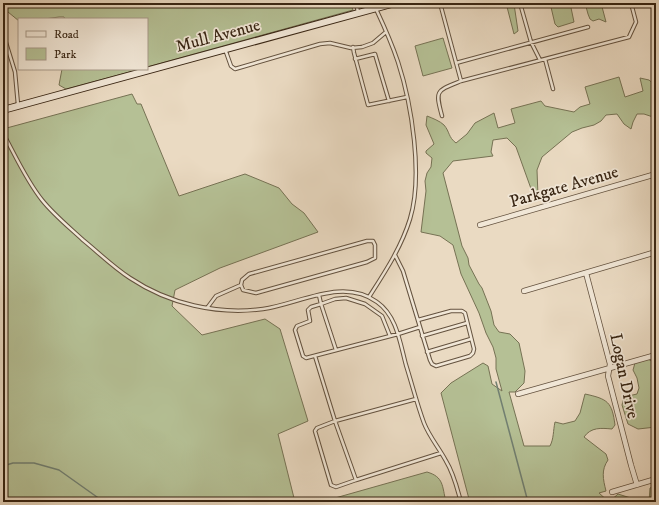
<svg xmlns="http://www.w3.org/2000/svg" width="659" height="505" font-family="'IM FELL DW Pica',serif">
<rect width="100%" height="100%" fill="#eadac2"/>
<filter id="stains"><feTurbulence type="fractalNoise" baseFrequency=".005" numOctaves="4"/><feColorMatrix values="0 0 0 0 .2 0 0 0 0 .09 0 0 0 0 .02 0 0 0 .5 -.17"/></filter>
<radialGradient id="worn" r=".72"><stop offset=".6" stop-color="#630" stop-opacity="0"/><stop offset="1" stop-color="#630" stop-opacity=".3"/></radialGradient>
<path fill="#b5c095" stroke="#767254" d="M 3,3 L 350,3 L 353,10 L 147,67 L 147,19 L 65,19 L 64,17 L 59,17 L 44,19 L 19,19 L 19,21 L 8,12 L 3,12 Z
M 506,3 L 514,3 L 514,4 L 518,31 L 514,34 Z
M 550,3 L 570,3 L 574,22 L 558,27 L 555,24 Z
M 585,3 L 601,3 L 606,22 L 599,19 L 593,21 L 590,19 L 588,14 Z
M 443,38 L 452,68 L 423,76 L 415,46 Z
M 62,69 L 141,69 L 66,89 L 59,85 Z
M 619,77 L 625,97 L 643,91 L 640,78 L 649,80 L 656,86 L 656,118 L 644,114 L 637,114 L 633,122 L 631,129 L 624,124 L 617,114 L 606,115 L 601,121 L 594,125 L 582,128 L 572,132 L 542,157 L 537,170 L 538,196 L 534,197 L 516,147 L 507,138 L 493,140 L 491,152 L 493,156 L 453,161 L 443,173 L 462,246 L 468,258 L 469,265 L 479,284 L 482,288 L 491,311 L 494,325 L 499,332 L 510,334 L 519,343 L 525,371 L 524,383 L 515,392 L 509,392 L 524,446 L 550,446 C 554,438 553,431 555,422 L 563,424 L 575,421 L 580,413 L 585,394 C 608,399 612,402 615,425 L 612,429 C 601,428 591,427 584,437 L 606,454 L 608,460 C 601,470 603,479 606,491 L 599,493 L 609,502 L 475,502 L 473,498 L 469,499 L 441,393 L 451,383 L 483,363 L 488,366 L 492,384 L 502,391 L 496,369 L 496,358 L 493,347 L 486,333 L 479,313 L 461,274 L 453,245 L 440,236 L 421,232 L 426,191 L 425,181 L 427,173 L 431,167 L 432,158 L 426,153 L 426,151 L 434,144 L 426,125 L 427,116 C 432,118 440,121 444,125 C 450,132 448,137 456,143 L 467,134 L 475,123 L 494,113 L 498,128 L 515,123 L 511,109 L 541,101 L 545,106 L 574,112 L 580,107 L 590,104 L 585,87 Z
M 132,94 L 137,104 L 141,104 L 179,196 L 245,174 L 279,188 L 292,204 L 304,213 L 318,232 L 220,268 L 175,290 L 172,306 L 202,335 L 265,319 L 280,329 L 308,421 L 278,434 L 295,502 L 3,502 L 3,129 Z
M 648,359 L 656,364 L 656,427 L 638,429 L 628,424 L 622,405 L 624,397 L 637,394 L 639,388 L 637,378 L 633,370 L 635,363 Z
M 427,472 C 444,477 442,486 446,502 L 321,502 Z
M 656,485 L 656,502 L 649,502 L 650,488 Z
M 618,494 L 637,500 L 637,502 L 609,502 Z"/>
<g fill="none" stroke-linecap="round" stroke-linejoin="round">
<path stroke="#727f71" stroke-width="1.5" d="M 496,382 L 528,502
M 3,466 L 13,463 L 34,463 L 59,470 L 104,502"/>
<defs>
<path id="lane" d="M 356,3 L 358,12
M 440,3 L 461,81
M 520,3 L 531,42 L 540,60
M 3,33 L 15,72 L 18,105
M 353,47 L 354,53 L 368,105 L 407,97
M 225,49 L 231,66 L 235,69 L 320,44 L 330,43 L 351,48 L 362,47 L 373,43 L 386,32
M 355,59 L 375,54 L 389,101
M 545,59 L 553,89
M 456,63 L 588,27
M 3,94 L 4,89
M 442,116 C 435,90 436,91 461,81 L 629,37 L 636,22 L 631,3
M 3,133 C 15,155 26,180 42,200 C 54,215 69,227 83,240 C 99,253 113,267 130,278 C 169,304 217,315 263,309 C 299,304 343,277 377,302 C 397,316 400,343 406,365 C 412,384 417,404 424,423 C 429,436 439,448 446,461 C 454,474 457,488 461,502
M 395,255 L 403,271 L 430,360 L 432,364 L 436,366 L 470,356 L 473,353 L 474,349 L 465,313 L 462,311 L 451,311 L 418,320
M 319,295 L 321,304 L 311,307 L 308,310 L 310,321 L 297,326 L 295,330 L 303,356 L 306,358 L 398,334 L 420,327
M 369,297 C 385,272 401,248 410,219 C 423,176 412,105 398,62 C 392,44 384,26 376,9
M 207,308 L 216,296 L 241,285 L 242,280 L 249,274 L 367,241 L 373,241 L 375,245 L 375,258 L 367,262 L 256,293 L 243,290 L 241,285
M 422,336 L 467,323
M 336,350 L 321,304 L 335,299 L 346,298 L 365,304 L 382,316 L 390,336
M 427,352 L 471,339
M 315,356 L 335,421 L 356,480 L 441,453
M 356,480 L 336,487 L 331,485 L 315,431 L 317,428 L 335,421 L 416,399"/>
<path id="street" d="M 480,225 L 656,174
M 586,273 L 610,364 L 608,376 L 631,465 L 637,485
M 524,291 L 656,252
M 518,394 L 656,355
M 612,492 L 656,479"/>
<path id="secondary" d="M 3,110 L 395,3"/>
</defs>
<use href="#lane" stroke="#64523f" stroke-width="4.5"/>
<use href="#street" stroke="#64523f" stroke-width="6"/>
<use href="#secondary" stroke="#382513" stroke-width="8"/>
<use href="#lane" stroke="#f1e7d7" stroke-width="2.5"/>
<use href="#street" stroke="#f1e7d7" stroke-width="4.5"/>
<use href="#secondary" stroke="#f1e7d7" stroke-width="6"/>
</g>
<g text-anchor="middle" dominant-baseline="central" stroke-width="3.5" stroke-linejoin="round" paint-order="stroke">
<g font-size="17" fill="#382513" stroke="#f1e7d7">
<text transform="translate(218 36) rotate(-15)">Mull Avenue</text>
<text transform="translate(564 187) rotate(-16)">Parkgate Avenue</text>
<text transform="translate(624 376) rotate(78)">Logan Drive</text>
</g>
</g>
<rect width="659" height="505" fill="none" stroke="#eadac2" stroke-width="16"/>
<rect x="4" y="4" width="651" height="497" fill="none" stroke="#382513" stroke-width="2"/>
<rect x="8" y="8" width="643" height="489" fill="none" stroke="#382513"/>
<rect x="18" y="18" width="130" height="52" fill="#f1e7d7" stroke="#a79989"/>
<rect x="26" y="31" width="20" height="6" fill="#f1e7d7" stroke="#a79989"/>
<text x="54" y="38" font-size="12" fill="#382513">Road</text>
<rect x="26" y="48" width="20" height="12" fill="#b5c095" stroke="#a79989"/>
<text x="54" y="58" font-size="12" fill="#382513">Park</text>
<rect width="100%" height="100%" filter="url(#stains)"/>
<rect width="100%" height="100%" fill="url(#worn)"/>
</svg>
